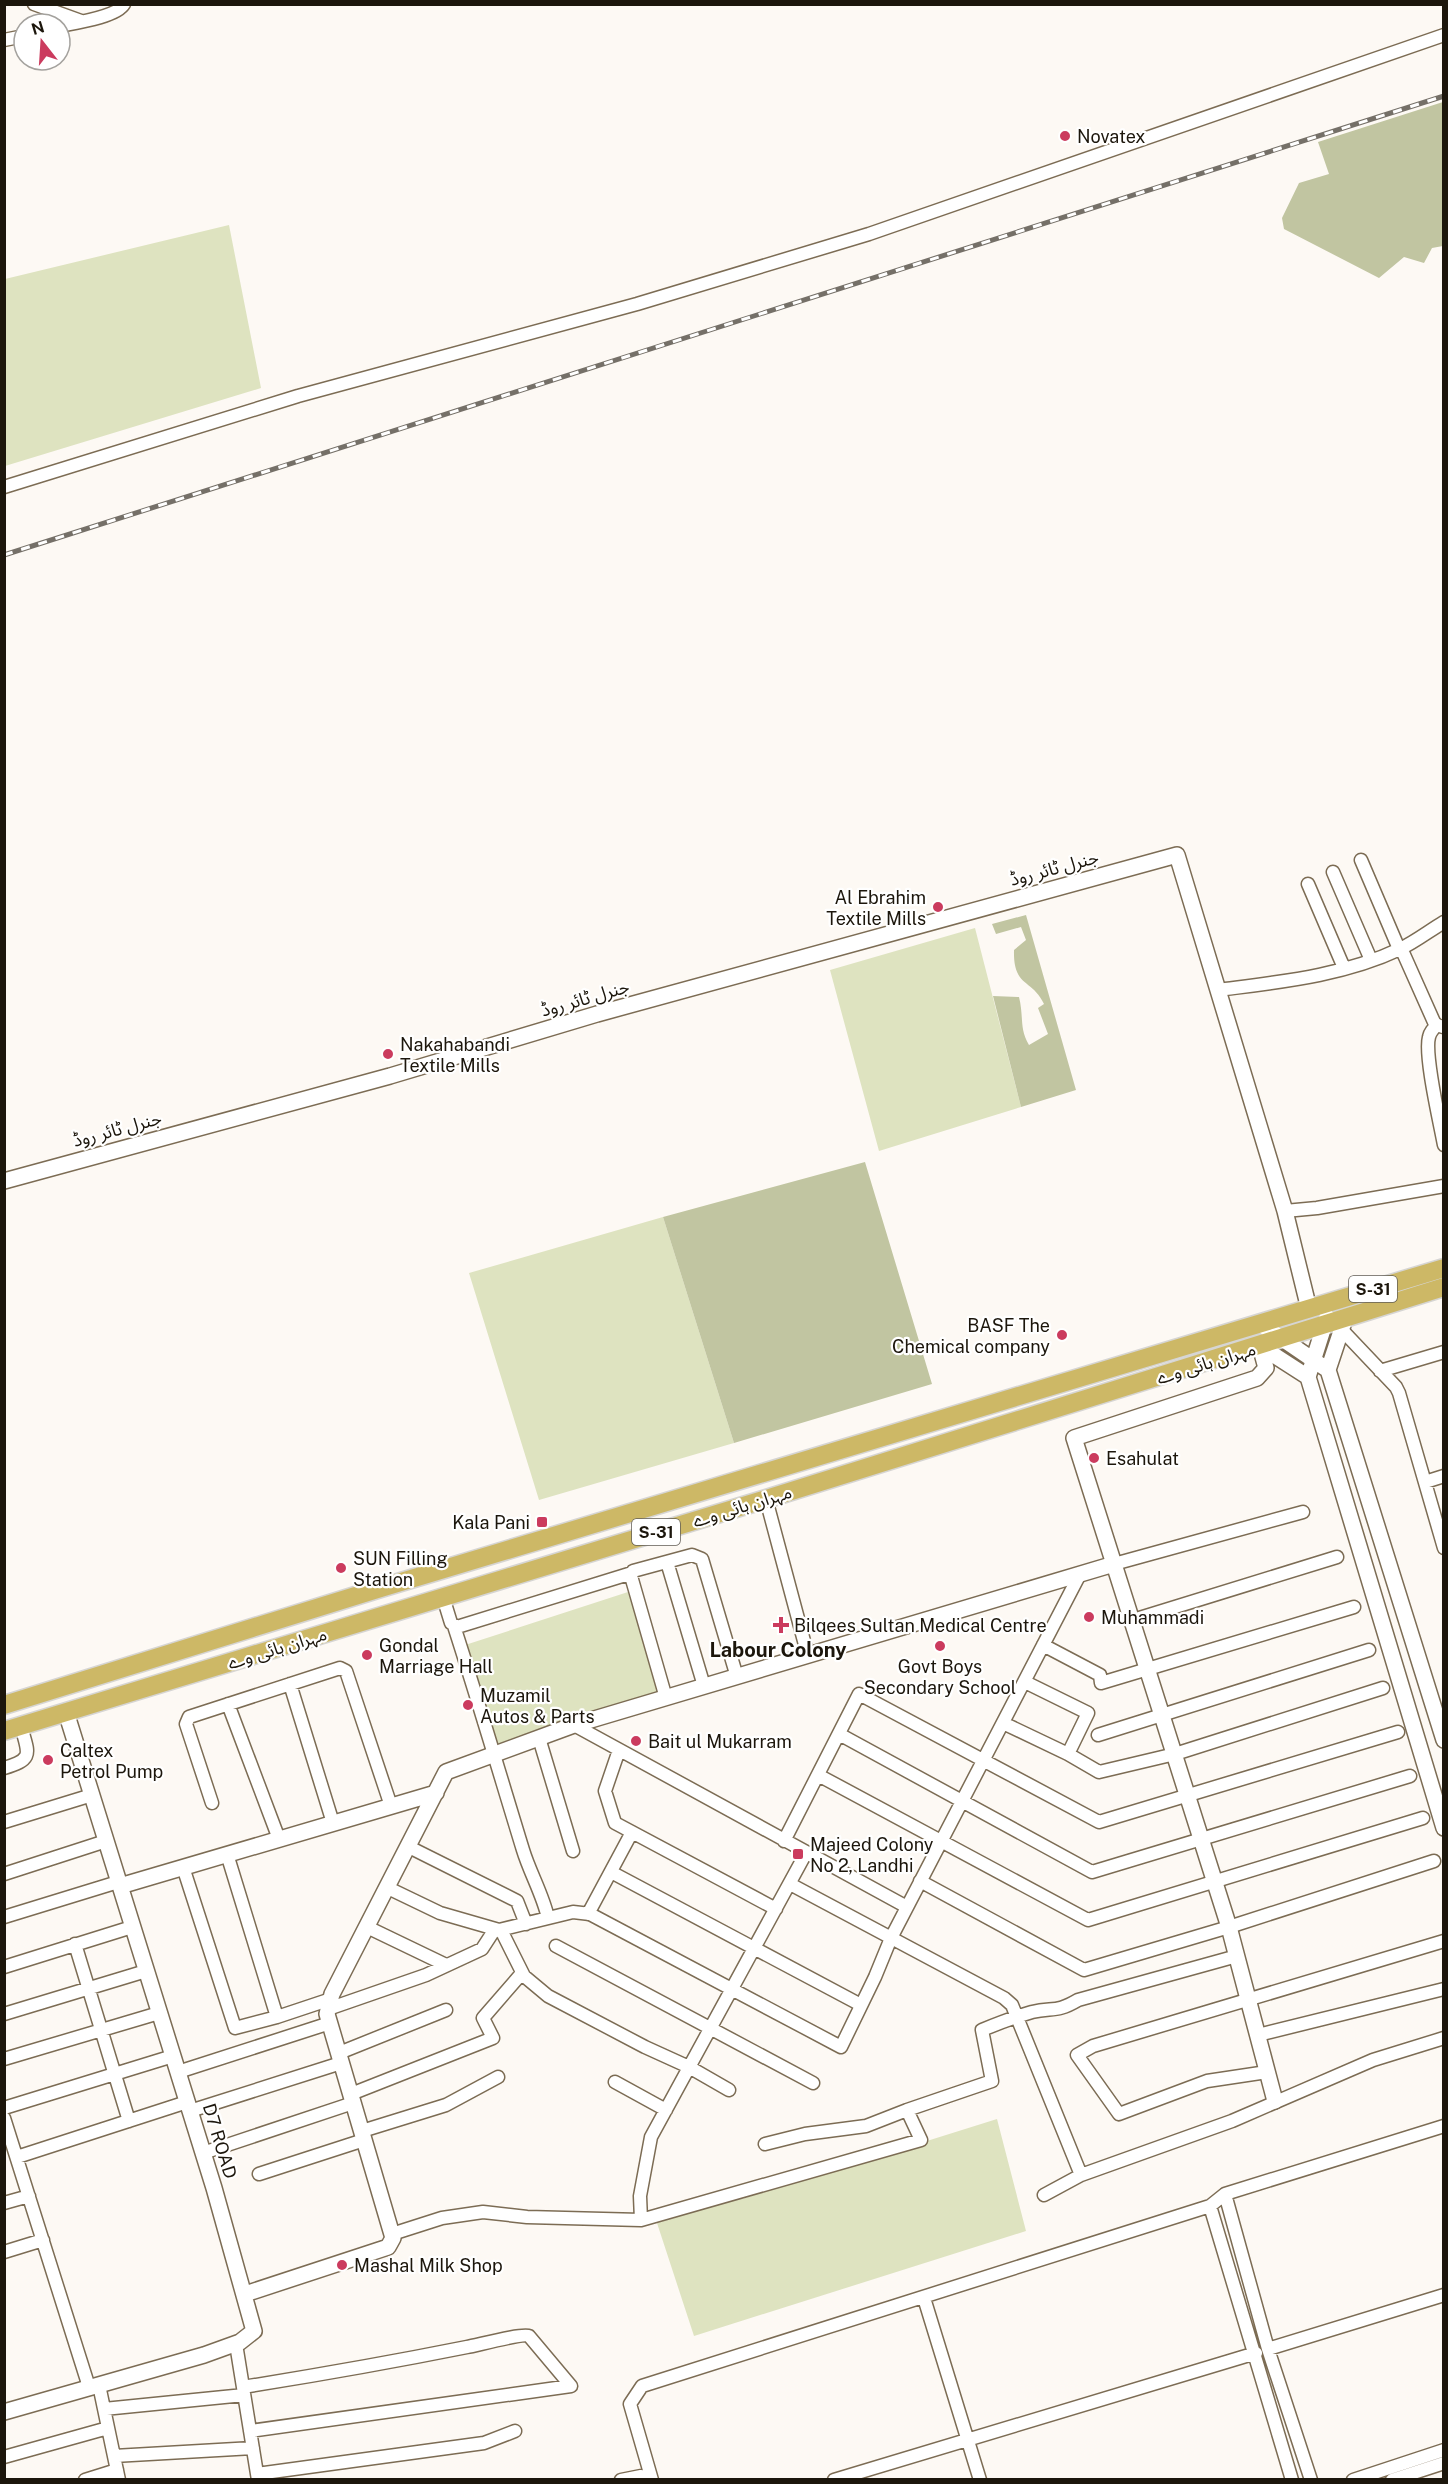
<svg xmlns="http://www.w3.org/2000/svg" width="1448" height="2484" font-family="'Public Sans','Noto Sans Arabic',sans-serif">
<rect width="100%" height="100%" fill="#fdf9f4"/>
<path fill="#dee3c0" d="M 229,225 L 261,388 L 5,466 L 5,279 Z
M 975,928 L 1021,1107 L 879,1151 L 830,970 Z
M 663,1217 L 734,1443 L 539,1500 L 469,1273 Z
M 628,1592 L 660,1691 L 494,1745 L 462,1646 Z
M 997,2119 L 1026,2231 L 694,2336 L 657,2223 L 740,2197 L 742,2199 Z"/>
<path fill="#c1c5a1" d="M 1443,102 L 1443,246 L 1432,248 L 1424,263 L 1404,257 L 1379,278 L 1284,229 L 1282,218 L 1299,183 L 1329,174 L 1318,142 Z
M 1026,915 L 1076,1090 L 1021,1107 L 993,996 L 1019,997 C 1024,1017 1019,1028 1029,1045 L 1048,1034 L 1038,1008 L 1044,1004 C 1032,978 1013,988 1014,950 L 1026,940 L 1021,927 L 996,934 L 992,924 Z
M 865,1162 L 932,1384 L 734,1443 L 663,1217 Z"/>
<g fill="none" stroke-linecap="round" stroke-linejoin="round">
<defs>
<path id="minor" d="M 34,4 L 81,21
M 60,26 C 75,23 117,17 124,4
M 4,40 L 24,36
M 4,487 L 298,396 L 637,304 L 869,234 L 1444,35
M 1361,860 L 1399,949
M 1333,872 L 1371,960
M 1308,884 L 1344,968
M 1401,948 L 1434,1022 L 1437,1025 L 1443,1027
M 1218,990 C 1279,982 1343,976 1400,949 C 1415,942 1429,931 1444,922
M 1437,1025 C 1433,1029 1430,1032 1429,1037 C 1424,1055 1440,1123 1444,1145
M 1285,1211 L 1317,1208 L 1444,1186
M 1341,1329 L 1396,1387 L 1399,1393 L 1444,1548
M 1380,1371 L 1444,1352
M 1425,1482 L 1444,1476
M 766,1499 L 808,1656
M 667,1562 L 704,1686
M 1114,1564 L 1303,1512
M 443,1597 L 451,1623 L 457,1627 L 632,1573
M 1133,1620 L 1337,1557
M 454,1626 C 478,1700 500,1775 523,1850 C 530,1873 543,1895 548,1918
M 1043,1645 L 1100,1675 L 1101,1683 L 1354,1607
M 1025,1682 L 1088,1713 L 1068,1754
M 290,1684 L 333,1823
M 666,1698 L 631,1576 L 633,1571 L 692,1555 L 702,1559 L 737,1677
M 228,1704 L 279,1839
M 1003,1723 L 1068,1754 L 1099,1772 L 1175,1754 L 1383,1688
M 574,1725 L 907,1907
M 839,1734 L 1092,1872 L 1410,1776
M 1098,1735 L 1369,1650
M 539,1738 L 573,1851
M 619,1750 L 605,1791 L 615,1823 L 776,1909
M 4,1768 C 35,1759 28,1753 21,1726
M 818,1775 L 1088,1920 L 1423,1818
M 212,1803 L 186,1724 L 189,1717 L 340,1668 L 346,1671 L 391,1806
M 4,1822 L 92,1795
M 784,1841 L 859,1694 L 1099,1822 L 1398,1732
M 409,1847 L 517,1901 L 526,1924
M 227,1854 L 277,2017 L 331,1999
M 183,1867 L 235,2028 L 277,2017
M 611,1872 L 861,2005
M 4,1874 L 106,1841
M 920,1881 L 1084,1970 L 1229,1927 L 1434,1861
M 790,1884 L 1004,1998 L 1012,2005 L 1081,2175 L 1232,2121 L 1373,2060 L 1444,2038
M 388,1888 L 440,1913 L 499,1930 L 503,1934 L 524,1976 L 548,1996 L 645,2047 L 689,2067 L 729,2090
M 588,1914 L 632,1832
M 4,1917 L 118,1882
M 367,1927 L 446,1965
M 499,1930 L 573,1912 L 590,1914 L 841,2047 L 875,1977 L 891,1938 L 1080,1574
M 75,1944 L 129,2121
M 556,1946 L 813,2083
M 4,1967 L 132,1927
M 328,2009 L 426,1975 L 482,1949 L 495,1929
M 4,2014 L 146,1971
M 1258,2035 L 1444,1989
M 339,2053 L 446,2010
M 4,2059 L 159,2013
M 178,2072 L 330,2023
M 1267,2072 L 1207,2081 L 1119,2114 L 1077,2055 L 1093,2046 L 1444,1941
M 615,2082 L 666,2110
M 351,2094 L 493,2038 L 483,2018 L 522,1973
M 4,2108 L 173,2056
M 190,2111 L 341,2063
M 4,2118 L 89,2387
M 362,2131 L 446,2105 L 498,2077
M 765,2144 L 805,2134 L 866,2126 L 907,2110
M 203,2153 L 353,2103
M 17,2157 L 187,2102
M 259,2174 L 364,2140
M 1225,2194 L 1268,2349 L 1311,2480
M 1044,2195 L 1081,2175
M 4,2203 L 29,2196
M 1210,2206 L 1292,2480
M 641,2220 L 640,2196 L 651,2137 L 806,1853
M 392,2234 L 442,2218 L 483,2212 L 527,2217 L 641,2220 L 921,2140 L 907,2110 L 992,2081 L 982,2030 C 999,2023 1015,2017 1032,2012 C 1053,2007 1056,2013 1078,2000 L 1237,1956
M 4,2252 L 43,2240
M 924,2298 L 980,2480
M 236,2344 L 258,2480
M 1268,2349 L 1444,2295
M 99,2385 L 119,2480
M 243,2387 C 318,2375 392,2362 467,2347 C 478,2345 523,2333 529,2336 L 571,2386 L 250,2431
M 104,2409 L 244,2395
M 114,2456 L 253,2448
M 4,2457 L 108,2428
M 257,2474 L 484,2443 L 515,2431
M 85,2480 L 117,2470
M 621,2480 L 641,2476
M 652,2480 L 630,2404 L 642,2386 L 1210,2206 L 1225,2194 L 1444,2126
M 834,2480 L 1256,2353
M 1353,2480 L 1444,2450
M 1392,2480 L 1444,2463"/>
<path id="tertiary" d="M 4,1181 L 390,1076 L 597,1014 L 1177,855 L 1285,1211 L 1309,1309
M 1327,1317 L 1308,1377 L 1444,1828
M 1259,1323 L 1328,1370 L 1444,1740
M 1260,1346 L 1266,1368 L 1257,1378 L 1074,1438 L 1229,1927 L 1275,2101
M 1260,1346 L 1308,1377
M 1328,1370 L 1345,1319
M 120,1886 L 436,1793
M 245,2294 L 388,2247 L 393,2238 L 327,2014 L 332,1994 L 446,1772 L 574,1725 L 1114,1564
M 4,2412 L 204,2355 L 240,2342 L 254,2331 L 214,2188 L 66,1712"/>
<path id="primary" d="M 4,1705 L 381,1588 L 1444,1268
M 4,1731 L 766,1499 L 1444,1287"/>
</defs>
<use href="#minor" stroke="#7c6c54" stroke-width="15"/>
<use href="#tertiary" stroke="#7c6c54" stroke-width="18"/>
<use href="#primary" stroke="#d6d5d3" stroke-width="21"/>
<use href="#minor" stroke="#fff" stroke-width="12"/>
<use href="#tertiary" stroke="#fff" stroke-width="15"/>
<use href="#primary" stroke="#cdb866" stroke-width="18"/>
<defs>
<path id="rail" d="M 4,555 L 1444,96"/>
</defs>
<use href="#rail" stroke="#757068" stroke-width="5"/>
<use href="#rail" stroke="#fff" stroke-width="3" stroke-dasharray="9" stroke-linecap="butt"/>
</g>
<g fill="#cb3b5e" stroke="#fff" stroke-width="2">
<circle cx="1065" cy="136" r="6"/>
<circle cx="938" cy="907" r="6"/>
<circle cx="388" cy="1054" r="6"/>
<circle cx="1062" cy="1335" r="6"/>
<circle cx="1094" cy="1458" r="6"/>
<rect x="536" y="1516" width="12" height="12" rx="3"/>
<circle cx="341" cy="1568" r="6"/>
<circle cx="1089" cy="1617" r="6"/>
<path d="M778 1616h6v6h6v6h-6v6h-6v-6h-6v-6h6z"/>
<circle cx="940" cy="1646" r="6"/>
<circle cx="367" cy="1655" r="6"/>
<circle cx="468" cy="1705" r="6"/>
<circle cx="636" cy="1741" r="6"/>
<circle cx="48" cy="1760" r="6"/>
<rect x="792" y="1848" width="12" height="12" rx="3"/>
<circle cx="342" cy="2265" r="6"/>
</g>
<g text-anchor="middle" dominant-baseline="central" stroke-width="4.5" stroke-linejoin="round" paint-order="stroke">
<g fill="#fff" stroke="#605c55" stroke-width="1.5">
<rect x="1349" y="1276" width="48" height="26" rx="4.5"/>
<rect x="632" y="1519" width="48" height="26" rx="4.5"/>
</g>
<g font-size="16" font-weight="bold" fill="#1c160c">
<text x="1373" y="1289">S-31</text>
<text x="656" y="1532">S-31</text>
</g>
<g font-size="18" fill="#1c160c" stroke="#fff" text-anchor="start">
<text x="1077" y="136">Novatex</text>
<text x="926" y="897" text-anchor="end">Al Ebrahim<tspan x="926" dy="21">Textile Mills</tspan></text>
<text x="400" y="1044">Nakahabandi<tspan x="400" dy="21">Textile Mills</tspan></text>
<text x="1050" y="1325" text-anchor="end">BASF The<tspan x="1050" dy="21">Chemical company</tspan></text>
<text x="1106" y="1458">Esahulat</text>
<text x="530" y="1522" text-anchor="end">Kala Pani</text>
<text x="353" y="1558">SUN Filling<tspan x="353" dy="21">Station</tspan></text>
<text x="1101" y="1617">Muhammadi</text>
<text x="794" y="1625">Bilqees Sultan Medical Centre</text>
<text x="379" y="1645">Gondal<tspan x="379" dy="21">Marriage Hall</tspan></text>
<text x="940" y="1666" text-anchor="middle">Govt Boys<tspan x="940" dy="21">Secondary School</tspan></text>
<text x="480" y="1695">Muzamil<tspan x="480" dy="21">Autos &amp; Parts</tspan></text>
<text x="648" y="1741">Bait ul Mukarram</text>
<text x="60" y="1750">Caltex<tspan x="60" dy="21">Petrol Pump</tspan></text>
<text x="810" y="1844">Majeed Colony<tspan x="810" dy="21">No 2, Landhi</tspan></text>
<text x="354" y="2265">Mashal Milk Shop</text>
</g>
<g font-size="18" fill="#1c160c" stroke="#fff">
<text transform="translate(1054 868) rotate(-15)">جنرل ٹائر روڈ</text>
<text transform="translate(585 998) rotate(-16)">جنرل ٹائر روڈ</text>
<text transform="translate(117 1129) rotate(-15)">جنرل ٹائر روڈ</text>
<text transform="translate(1206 1363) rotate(-17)">مہران ہائی وے</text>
<text transform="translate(742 1506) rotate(-17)">مہران ہائی وے</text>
<text transform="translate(277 1648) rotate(-17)">مہران ہائی وے</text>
<text transform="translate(220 2141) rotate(73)">D7 ROAD</text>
</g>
<g font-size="20" font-weight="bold" fill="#1c160c" stroke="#fff">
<text x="778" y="1650">Labour Colony</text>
</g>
</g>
<rect width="1448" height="2484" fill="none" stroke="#1c160c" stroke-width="12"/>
<g transform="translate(42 42) rotate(343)"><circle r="28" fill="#ffffff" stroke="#a4a29e" stroke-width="1.5"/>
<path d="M0-4.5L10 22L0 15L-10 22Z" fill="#cb3b5e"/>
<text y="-9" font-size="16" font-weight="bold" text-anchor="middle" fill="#1c160c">N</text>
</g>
</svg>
